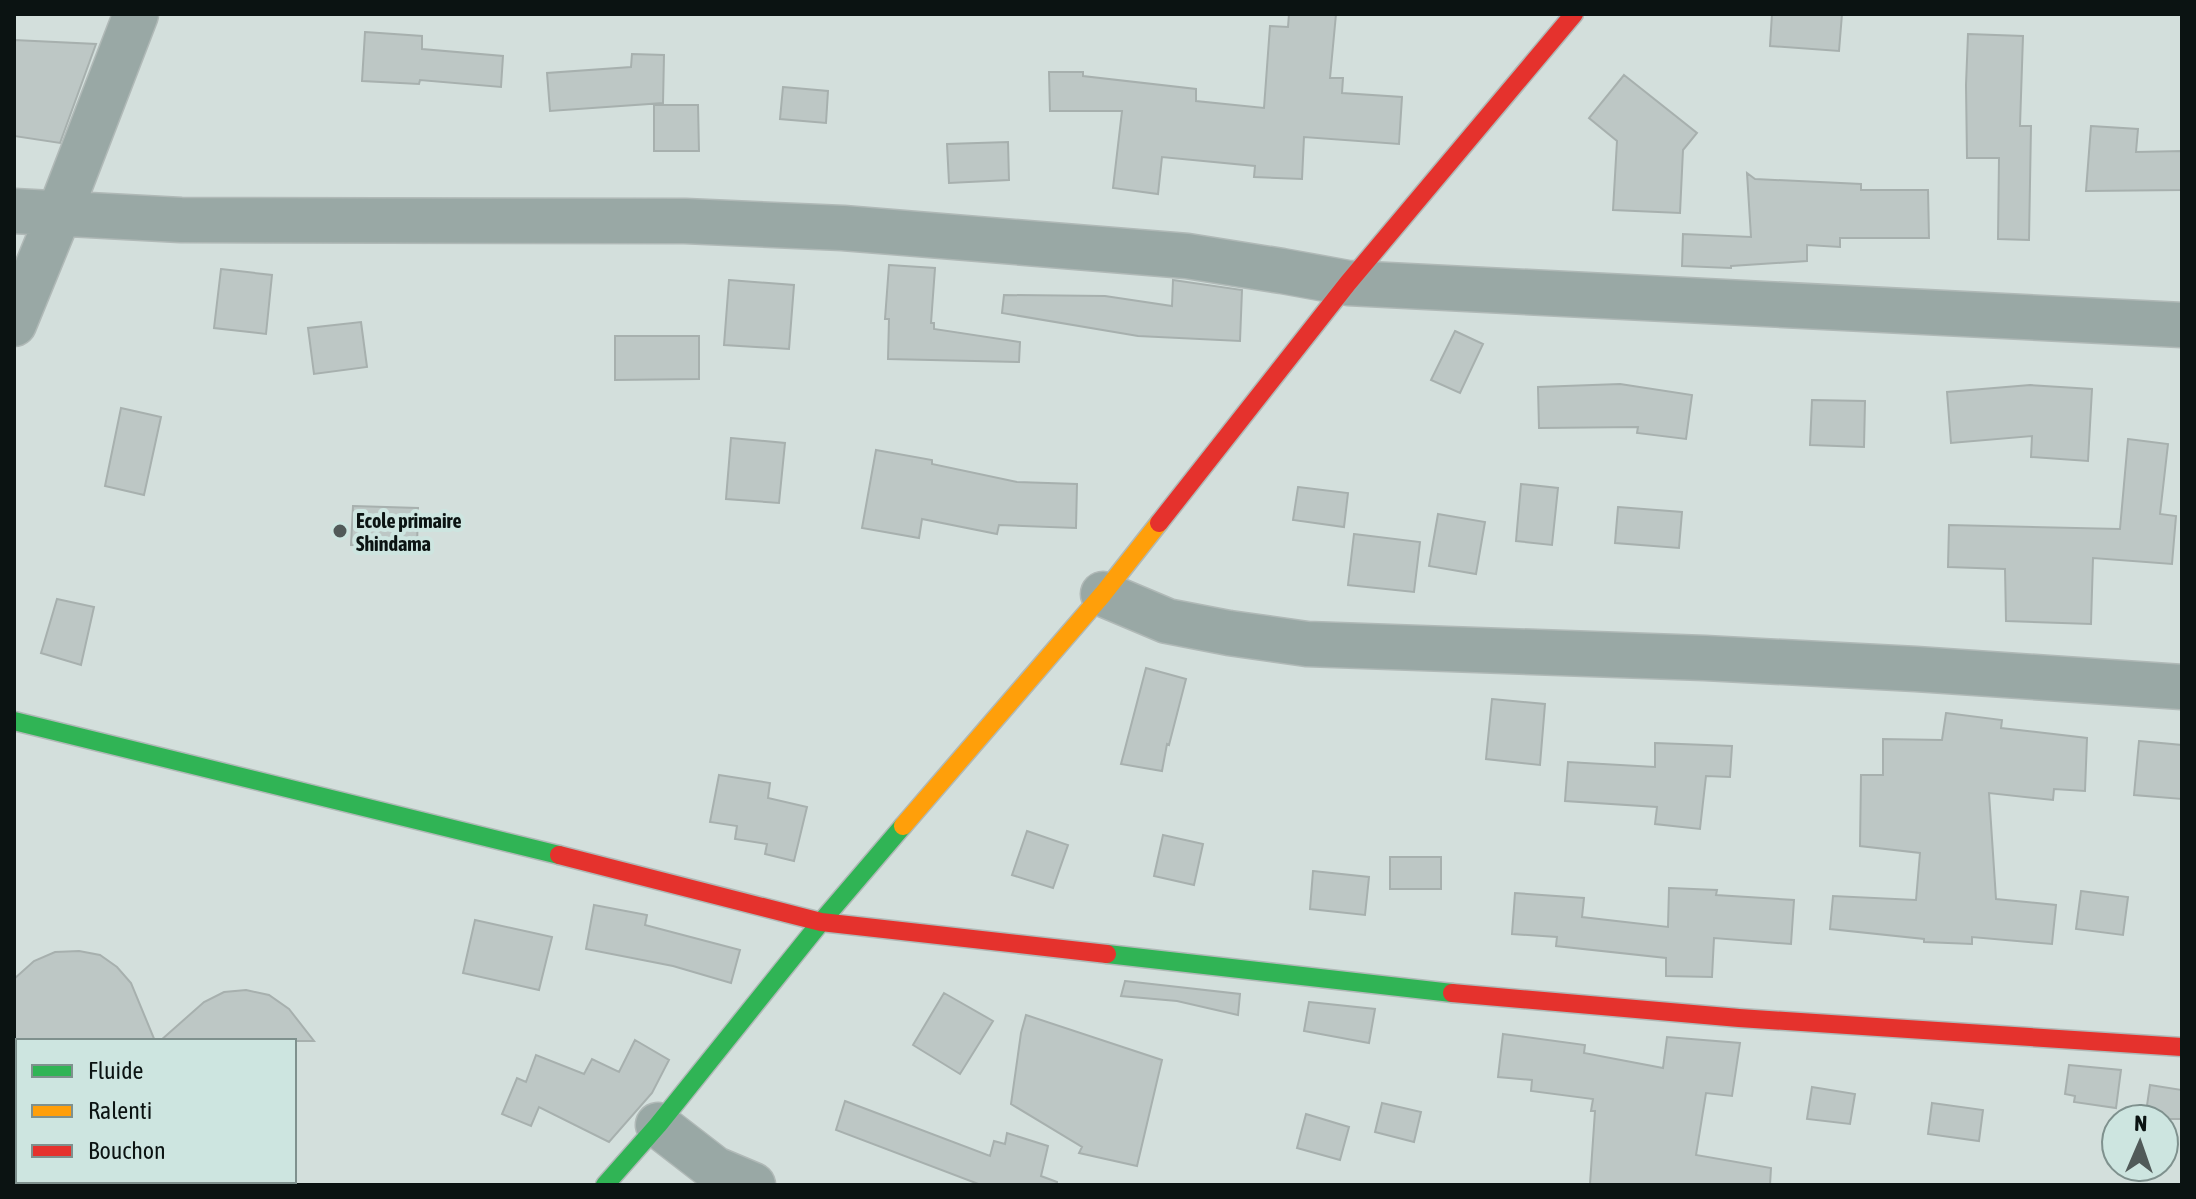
<svg xmlns="http://www.w3.org/2000/svg" width="2196" height="1199" font-family="'Asap Condensed',sans-serif">
<rect width="100%" height="100%" fill="#d3dfdc"/>
<path fill="#bdc7c5" stroke="#a7b0ae" stroke-width="2" d="M 1289,14 L 1336,14 L 1330,78 L 1343,78 L 1342,93 L 1402,97 L 1399,144 L 1304,137 L 1302,179 L 1254,177 L 1255,166 L 1162,157 L 1158,194 L 1113,188 L 1122,111 L 1050,111 L 1049,72 L 1083,72 L 1083,76 L 1196,89 L 1196,101 L 1264,108 L 1270,26 L 1288,27 Z
M 1772,14 L 1842,14 L 1839,51 L 1770,46 Z
M 365,32 L 422,36 L 422,49 L 503,56 L 501,87 L 420,80 L 419,84 L 362,81 Z
M 1968,34 L 2023,36 L 2020,126 L 2031,126 L 2029,240 L 1998,239 L 1999,158 L 1967,158 L 1966,85 Z
M 14,40 L 96,44 L 60,143 L 14,136 Z
M 632,54 L 664,55 L 663,103 L 550,111 L 547,73 L 631,67 Z
M 1624,75 L 1697,133 L 1683,150 L 1680,213 L 1613,210 L 1617,141 L 1589,118 Z
M 783,87 L 828,91 L 826,123 L 780,119 Z
M 654,105 L 698,105 L 699,151 L 654,151 Z
M 2091,126 L 2138,129 L 2136,152 L 2182,151 L 2182,190 L 2086,191 Z
M 1008,142 L 1009,180 L 949,183 L 947,144 Z
M 1747,173 L 1755,179 L 1861,184 L 1861,190 L 1928,190 L 1929,238 L 1840,238 L 1840,247 L 1807,245 L 1807,261 L 1731,266 L 1731,268 L 1682,266 L 1683,234 L 1751,237 Z
M 889,265 L 935,268 L 931,323 L 934,323 L 934,329 L 1020,342 L 1019,362 L 888,359 L 889,319 L 885,319 Z
M 221,269 L 272,275 L 266,334 L 214,328 Z
M 729,280 L 794,285 L 789,349 L 724,345 Z
M 1173,280 L 1242,290 L 1240,341 L 1138,336 L 1002,313 L 1004,295 L 1105,296 L 1172,306 Z
M 361,322 L 367,367 L 314,374 L 308,328 Z
M 1455,331 L 1483,344 L 1460,393 L 1431,380 Z
M 615,336 L 699,336 L 699,379 L 615,380 Z
M 1620,384 L 1692,395 L 1686,439 L 1637,433 L 1638,427 L 1539,428 L 1538,387 Z
M 2030,385 L 2092,389 L 2088,461 L 2031,457 L 2032,436 L 1951,443 L 1947,392 Z
M 1812,400 L 1865,401 L 1864,447 L 1810,445 Z
M 121,408 L 161,417 L 144,495 L 105,486 Z
M 731,438 L 785,443 L 779,503 L 726,499 Z
M 2128,439 L 2168,444 L 2160,514 L 2176,516 L 2172,564 L 2093,558 L 2091,624 L 2006,621 L 2005,569 L 1948,567 L 1949,525 L 2120,529 Z
M 876,450 L 932,460 L 932,464 L 1017,482 L 1077,484 L 1076,528 L 999,525 L 997,534 L 922,519 L 919,538 L 862,528 Z
M 1521,484 L 1558,488 L 1552,545 L 1516,541 Z
M 1298,487 L 1348,493 L 1344,527 L 1293,520 Z
M 353,506 L 418,508 L 417,547 L 351,545 Z
M 1618,507 L 1682,512 L 1679,548 L 1615,543 Z
M 1438,514 L 1485,522 L 1476,574 L 1429,566 Z
M 1354,534 L 1420,542 L 1414,592 L 1348,585 Z
M 57,599 L 94,607 L 81,665 L 41,653 Z
M 1146,668 L 1186,679 L 1169,745 L 1167,744 L 1162,771 L 1121,764 Z
M 1492,699 L 1545,704 L 1540,765 L 1486,759 Z
M 1946,713 L 2002,720 L 2001,728 L 2087,738 L 2085,791 L 2054,789 L 2053,800 L 1989,793 L 1996,899 L 2056,905 L 2052,944 L 1972,937 L 1972,944 L 1924,942 L 1924,939 L 1830,929 L 1833,896 L 1916,900 L 1920,853 L 1860,846 L 1861,775 L 1883,775 L 1883,739 L 1942,740 Z
M 2139,741 L 2182,745 L 2182,799 L 2134,795 Z
M 1655,743 L 1732,746 L 1730,777 L 1706,776 L 1700,829 L 1655,824 L 1657,807 L 1565,801 L 1568,762 L 1655,767 Z
M 719,775 L 770,783 L 768,798 L 807,807 L 794,861 L 765,854 L 767,844 L 735,839 L 737,826 L 710,822 Z
M 1027,831 L 1068,845 L 1053,888 L 1012,875 Z
M 1163,835 L 1203,844 L 1194,885 L 1154,876 Z
M 1390,857 L 1441,857 L 1441,889 L 1390,889 Z
M 1313,871 L 1369,877 L 1365,915 L 1310,909 Z
M 1669,888 L 1717,890 L 1716,895 L 1794,900 L 1791,944 L 1714,938 L 1712,977 L 1666,976 L 1666,958 L 1556,946 L 1557,937 L 1512,934 L 1515,893 L 1584,898 L 1582,917 L 1668,927 Z
M 2081,891 L 2128,897 L 2123,935 L 2076,929 Z
M 594,905 L 647,915 L 645,925 L 740,950 L 731,983 L 673,966 L 586,949 Z
M 475,920 L 552,937 L 539,990 L 463,973 Z
M 79,951 L 100,955 L 117,967 L 131,983 L 155,1041 L 14,1041 L 14,979 L 34,961 L 55,952 Z
M 1125,981 L 1240,994 L 1238,1015 L 1177,1001 L 1121,996 Z
M 246,990 L 269,995 L 289,1009 L 314,1041 L 160,1041 L 204,1002 L 224,992 Z
M 944,993 L 993,1021 L 960,1074 L 913,1045 Z
M 1309,1002 L 1375,1009 L 1369,1043 L 1304,1031 Z
M 1026,1015 L 1162,1060 L 1137,1166 L 1079,1153 L 1082,1147 L 1011,1104 L 1021,1033 Z
M 1503,1034 L 1585,1045 L 1584,1053 L 1663,1068 L 1667,1037 L 1740,1043 L 1732,1096 L 1706,1093 L 1696,1155 L 1771,1168 L 1770,1185 L 1590,1184 L 1595,1111 L 1591,1111 L 1593,1099 L 1531,1091 L 1532,1080 L 1498,1077 Z
M 635,1040 L 669,1060 L 652,1093 L 609,1142 L 539,1107 L 531,1126 L 502,1114 L 517,1078 L 526,1082 L 536,1055 L 584,1074 L 592,1059 L 619,1072 Z
M 2069,1065 L 2121,1070 L 2116,1108 L 2074,1102 L 2075,1096 L 2065,1094 Z
M 2150,1085 L 2182,1090 L 2182,1119 L 2145,1119 Z
M 1812,1087 L 1855,1094 L 1850,1124 L 1807,1119 Z
M 845,1101 L 990,1156 L 994,1141 L 1005,1144 L 1007,1133 L 1048,1146 L 1041,1176 L 1057,1182 L 1057,1185 L 981,1185 L 836,1130 Z
M 1382,1103 L 1421,1112 L 1414,1142 L 1375,1132 Z
M 1932,1103 L 1983,1110 L 1979,1141 L 1928,1134 Z
M 1306,1114 L 1349,1127 L 1340,1160 L 1297,1148 Z"/>
<g fill="none" stroke-linecap="round" stroke-linejoin="round">
<defs>
<path id="street" d="M 14,211 L 181,220 L 685,221 L 843,228 L 1187,256 L 1282,271 L 1348,283 L 2182,325
M 14,324 L 59,214 L 136,14
M 1103,594 L 1167,621 L 1229,633 L 1307,644 L 1705,658 L 1916,669 L 2182,687
M 658,1125 L 715,1169 L 753,1185"/>
<path id="fast" d="M 14,721 L 559,855
M 1107,954 L 1452,993
M 605,1185 L 658,1125 L 821,922 L 903,826"/>
<path id="slow" d="M 903,826 L 1103,594 L 1159,523"/>
<path id="jam" d="M 1159,523 L 1348,283 L 1574,14
M 559,855 L 821,922 L 1107,954
M 1452,993 L 1739,1018 L 2182,1047"/>
</defs>
<use href="#street" stroke="#b0b9b7" stroke-width="47"/>
<use href="#fast" stroke="#b0b9b7" stroke-width="21"/>
<use href="#slow" stroke="#b0b9b7" stroke-width="21"/>
<use href="#jam" stroke="#b0b9b7" stroke-width="21"/>
<use href="#street" stroke="#99a8a5" stroke-width="44"/>
<use href="#fast" stroke="#30b455" stroke-width="18"/>
<use href="#slow" stroke="#ff9f0a" stroke-width="18"/>
<use href="#jam" stroke="#e5322d" stroke-width="18"/>
</g>
<circle fill="#515a59" stroke="#cde5e0" stroke-width="3" cx="340" cy="531" r="8"/>
<g text-anchor="middle" dominant-baseline="central" stroke-width="8" stroke-linejoin="round" paint-order="stroke">
<g font-size="20" font-weight="bold" fill="#0b1312" stroke="#cde5e0" text-anchor="start">
<text x="356" y="520">Ecole primaire<tspan x="356" dy="23">Shindama</tspan></text>
</g>
</g>
<rect width="2196" height="1199" fill="none" stroke="#0b1312" stroke-width="32"/>
<rect x="16" y="1039" width="280" height="144" fill="#cde5e0" stroke="#7f918e" stroke-width="2"/>
<rect x="32" y="1065" width="40" height="12" fill="#30b455" stroke="#7f918e" stroke-width="2"/>
<text x="88" y="1079" font-size="24" fill="#0b1312">Fluide</text>
<rect x="32" y="1105" width="40" height="12" fill="#ff9f0a" stroke="#7f918e" stroke-width="2"/>
<text x="88" y="1119" font-size="24" fill="#0b1312">Ralenti</text>
<rect x="32" y="1145" width="40" height="12" fill="#e5322d" stroke="#7f918e" stroke-width="2"/>
<text x="88" y="1159" font-size="24" fill="#0b1312">Bouchon</text>
<g transform="translate(2140 1143) rotate(2)"><circle r="38" fill="#cde5e0" stroke="#7f918e" stroke-width="2"/>
<path d="M0-6L14 30L0 20L-14 30Z" fill="#515a59"/>
<text y="-12" font-size="22" font-weight="bold" text-anchor="middle" fill="#0b1312">N</text>
</g>
</svg>
